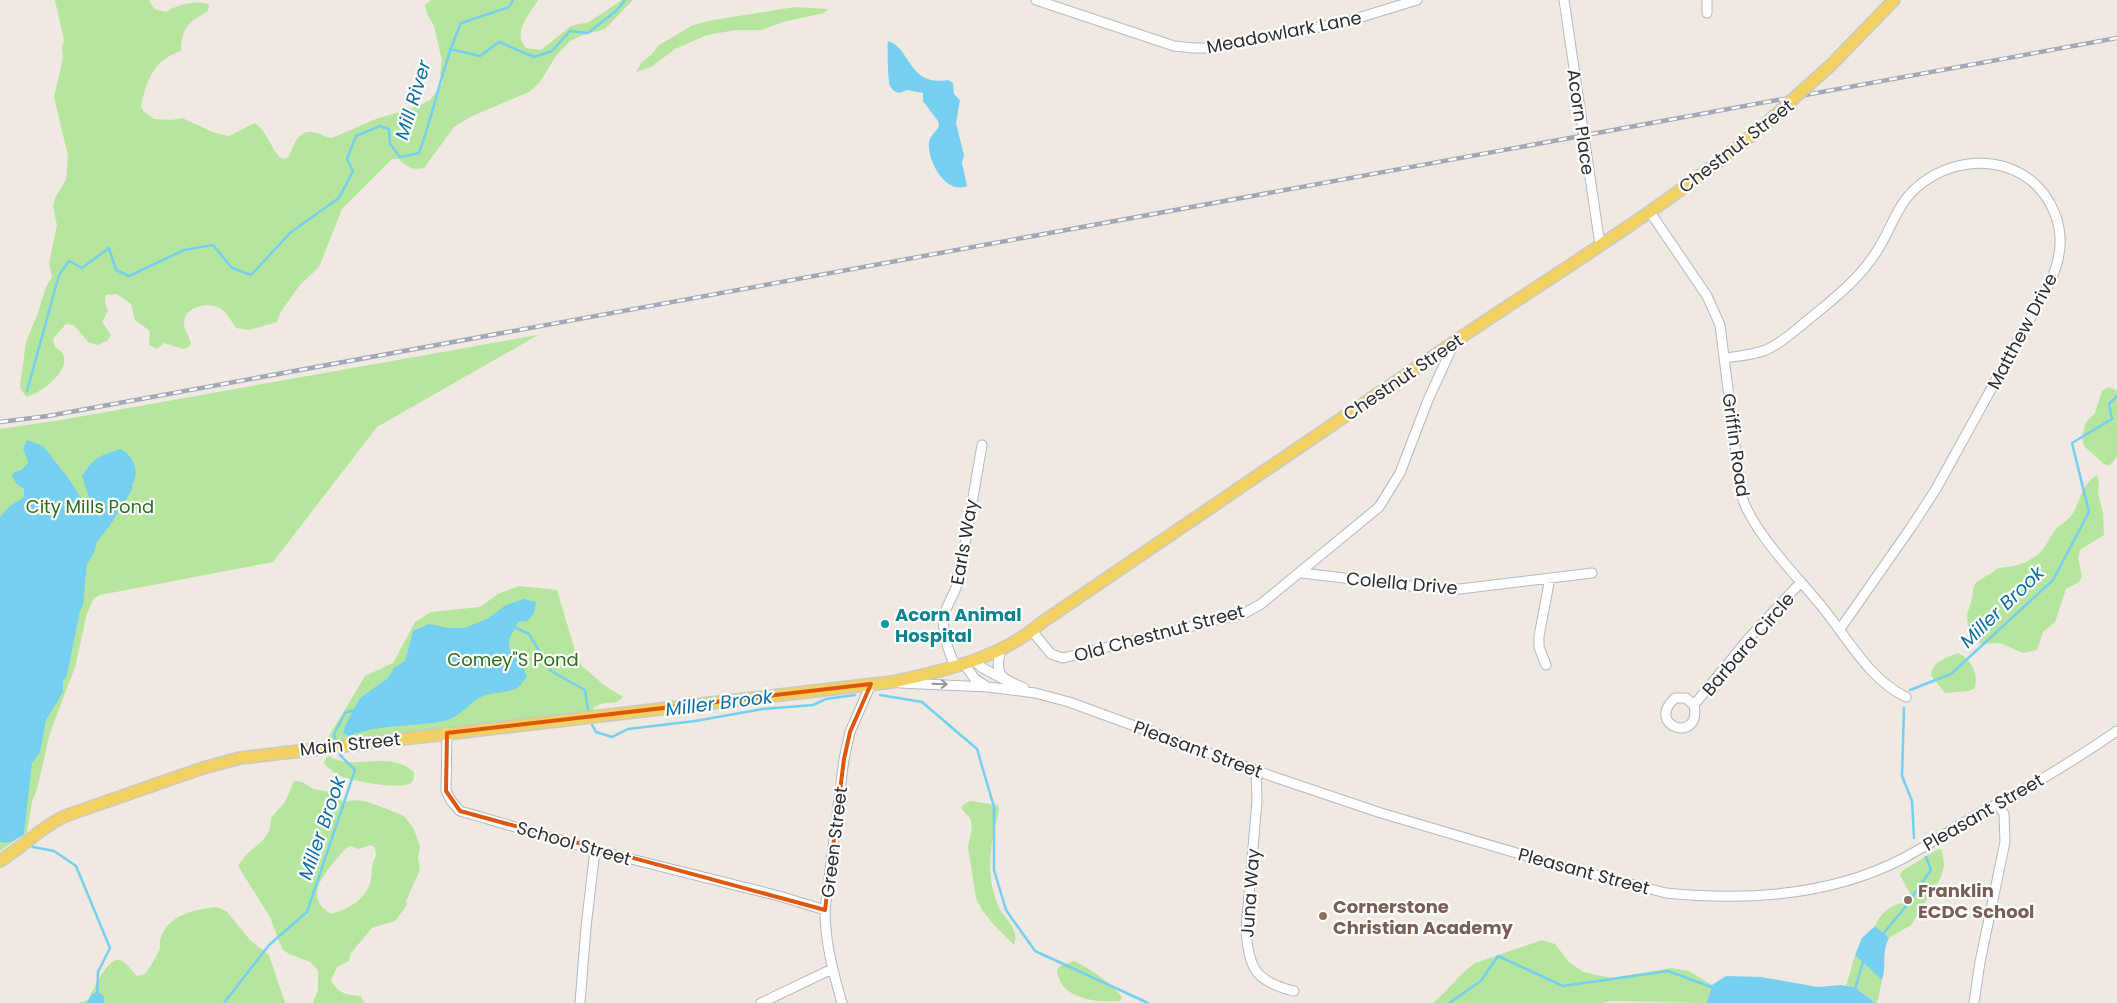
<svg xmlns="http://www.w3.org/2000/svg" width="2117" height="1003" font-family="Poppins,sans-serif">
<rect width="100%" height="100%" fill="#efe9e1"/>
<path fill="#b6e59e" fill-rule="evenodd" d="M 55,0 L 149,0 L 154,9 L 166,12 C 178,4 196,0 209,4 L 208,11 C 188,23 182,26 181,51 C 153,60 146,81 141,107 L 144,112 L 154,119 L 172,120 L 182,118 L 215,133 L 229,136 L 255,123 C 269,133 273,155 283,159 L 289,157 C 293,147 298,129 313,132 C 320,133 324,137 332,138 L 376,119 L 419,106 L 430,100 L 443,83 L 440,74 L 442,60 L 434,26 L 427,14 L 425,5 L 431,0 L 538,0 C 529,15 512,32 526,48 L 541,50 L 571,26 L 589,22 L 622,0 L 633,0 L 605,29 L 580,36 L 569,42 L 556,56 L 540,82 L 529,92 L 472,116 L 454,127 L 424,168 C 413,170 407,168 399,159 L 392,159 L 342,209 L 319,267 L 299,286 L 280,313 L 277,322 L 249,330 L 236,328 C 232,322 227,313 221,309 C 209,301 184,306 184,324 C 184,329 189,337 191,342 L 189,347 L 183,349 L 164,343 L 157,349 L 149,345 L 150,331 L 135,320 L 131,304 L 117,294 L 106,295 L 105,302 L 108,311 L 102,322 L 111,335 L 107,341 L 97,345 L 88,342 L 74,325 L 66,324 L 53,339 L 55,347 C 82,362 44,392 27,397 L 21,390 L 20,386 L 26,342 L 38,313 L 46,287 L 52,277 L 49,263 L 57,225 L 53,206 L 55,198 L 66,180 L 68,156 L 54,97 L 63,58 L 62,47 L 64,40 Z
M 795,7 L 828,9 L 824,13 L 783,22 L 761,30 L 736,30 L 707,35 L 675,49 L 651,67 L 636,72 L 641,63 L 651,55 L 659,45 L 693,25 L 713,20 Z
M 538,335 L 377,427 L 273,562 L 100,595 L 94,598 L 87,613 L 75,667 L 50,733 L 37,789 L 32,802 L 27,832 L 0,851 L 0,429 L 61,420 Z
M 2109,387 L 2117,391 L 2117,456 L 2109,466 L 2104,464 L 2084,446 L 2082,437 L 2086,422 L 2095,413 L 2102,391 Z
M 2097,475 L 2099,482 L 2098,494 L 2103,512 L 2104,535 L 2080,550 L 2078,558 L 2082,576 L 2079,582 L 2066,589 L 2055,622 L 2043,632 L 2037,650 L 2023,653 L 2000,643 L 1981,644 L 1975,641 C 1965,620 1965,620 1972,599 C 1974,592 1971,586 1978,581 C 1985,576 1992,574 1998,568 C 2016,567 2031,563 2043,549 C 2048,543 2051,535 2056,529 C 2061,524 2069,520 2073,513 C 2081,499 2082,484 2097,475 Z
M 519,586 L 557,590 L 576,654 L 582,666 L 604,685 L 623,697 C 617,704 613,702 605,703 C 601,703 597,707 593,708 L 594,711 L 586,714 L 585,712 L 326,741 L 365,676 L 393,663 L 415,622 L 431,612 L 480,607 L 498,594 Z
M 1958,653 C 1972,660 1978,673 1975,688 L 1969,691 L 1945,693 L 1931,675 C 1933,661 1946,658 1958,653 Z
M 329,756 C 355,772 387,749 414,772 C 414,776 414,781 411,783 C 400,790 348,781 336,774 C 332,771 328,767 324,764 L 326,758 Z
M 294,781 L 302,782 L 313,789 L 326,791 L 344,802 L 355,800 L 368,802 L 392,811 L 404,816 L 414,829 L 420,847 L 418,858 L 420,870 L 406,901 L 407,905 L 395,921 L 372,928 L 351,953 L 349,961 L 337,967 L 331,980 C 338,994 347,995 361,996 L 364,1003 L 314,1003 L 313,1001 L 318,991 L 318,970 L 310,962 L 289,954 L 282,949 L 270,917 L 238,866 C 250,844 271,845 271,818 L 285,802 ZM 370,845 L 375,847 L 376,856 C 370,866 373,873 370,883 C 366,899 347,910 331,914 C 299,895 330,868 345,849 L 350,846 L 359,849 Z
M 970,801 L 998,805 L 999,809 C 993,835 987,859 992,886 C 994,893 996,901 999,908 C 1006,920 1020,930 1014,945 L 995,926 L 982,910 L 976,898 L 968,847 L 972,827 L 970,818 L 961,808 L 964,804 Z
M 1938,849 L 1942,850 L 1944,865 L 1941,877 L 1911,925 L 1889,938 L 1875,926 C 1880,914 1890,905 1903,903 L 1910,893 L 1900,875 L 1902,871 Z
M 217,907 L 227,912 L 250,940 L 269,955 L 285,1003 L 78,1003 L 90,999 L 91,994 C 96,985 110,953 122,961 C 128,964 132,972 137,976 L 145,974 C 150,967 155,959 159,951 C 161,947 159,944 160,940 C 167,915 195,909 217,907 Z
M 1542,940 L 1555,944 L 1569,962 L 1583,972 L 1611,978 L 1672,968 L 1689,971 L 1712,985 L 1707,1003 L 1612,1001 L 1601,1003 L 1433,1003 C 1448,991 1459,974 1475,963 Z
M 1855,955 L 1882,980 L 1877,1003 L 1854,987 L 1846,986 Z
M 1074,961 C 1093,970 1108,981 1122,997 L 1120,1001 C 1097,1003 1059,999 1057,970 L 1060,966 Z"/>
<path fill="#75cff0" d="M 888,41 C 911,48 908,87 948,80 L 953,83 L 954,94 L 960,100 L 956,123 L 964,155 L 962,163 L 967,186 C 946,195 927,161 929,142 C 930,136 936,132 939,126 L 938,121 L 923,101 L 923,93 L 907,90 L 899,93 C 896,92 892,90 890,86 C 888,84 887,43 888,41 Z
M 27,440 L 43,446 L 69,479 L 87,508 L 90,508 L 91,504 L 82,476 C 94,457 100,456 120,449 C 134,455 140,472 132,485 L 133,488 L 111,524 L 97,542 L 94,553 L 87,564 L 83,605 L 80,611 L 67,675 L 63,681 L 63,692 L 46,720 L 40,752 L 32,763 L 24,834 C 16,840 10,844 0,842 L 0,517 L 10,506 L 24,497 L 24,489 L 17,484 L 12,476 L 14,472 L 22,470 L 28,462 L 23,448 Z
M 524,599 L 536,602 L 534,613 L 528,621 L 518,622 L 509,639 L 510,652 L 521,661 L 527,677 C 525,679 522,683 520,686 C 510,694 494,691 483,696 C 469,702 460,718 444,721 C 414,727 378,724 349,736 L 343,733 L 346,724 L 360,698 L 388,678 L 394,668 L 405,661 L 413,631 L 429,624 L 449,628 L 464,628 L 487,619 L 506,605 Z
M 1875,926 L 1889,938 C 1881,952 1887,966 1882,980 L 1855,955 L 1862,938 Z
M 1726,976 L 1761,977 L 1818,987 L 1841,985 L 1854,987 L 1876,1003 L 1707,1003 L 1712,985 Z"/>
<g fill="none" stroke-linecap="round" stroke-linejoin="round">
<path stroke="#75cff0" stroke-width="2.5" d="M 450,49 L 480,56 L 499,42 L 534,57 L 552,51 L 570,31 L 588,33 L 617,10 L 625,0
M 27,391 L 59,275 L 69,261 L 82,268 L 109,248 L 116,270 L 129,276 L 184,250 L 213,245 L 232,268 L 251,275 L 291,232 L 339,198 L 353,171 L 347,159 L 356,136 L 380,126 L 389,129 L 390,144 L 400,157 L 419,153 C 435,110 442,65 461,23 L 509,7 L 513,0
M 512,626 L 529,634 L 551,671 L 585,690 L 588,710
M 1910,690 L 1951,674 L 2053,580 L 2089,512 L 2072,443 L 2112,419 L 2109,404 L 2117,396
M 880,695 L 922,702 L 977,749 L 994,807 L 994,870 L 1006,910 L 1035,951 L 1148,1003
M 1904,708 L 1902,776 L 1912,801 L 1914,838
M 592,725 L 596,732 L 612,737 L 628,729 L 695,721 L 763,709 L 813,705 L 826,699 L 855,695
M 336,742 L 334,734 L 345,713 L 357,709
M 33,847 L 54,851 L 76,866 L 110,948 L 98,972 L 97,1000
M 1882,935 L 1903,910 L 1931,870 L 1926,857
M 1855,990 L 1863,962
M 224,1003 L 269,945 L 307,912 L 355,770 L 340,755 L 339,750
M 1449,1003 L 1481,981 L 1498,956 L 1563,986 L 1668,971 L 1714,988"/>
<path stroke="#75cff0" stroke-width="15" d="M 95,1003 L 97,1000"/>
<defs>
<path id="minor" d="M 1036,0 L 1174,46 L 1194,48 L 1210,48 L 1345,22 L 1417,0
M 1564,0 L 1600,245
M 1707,0 L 1707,13
M 1650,212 L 1707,296 L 1720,325 L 1741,494 C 1752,532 1797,576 1823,608 C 1848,639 1870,680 1906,697
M 1725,358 C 1739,356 1753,355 1766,350 C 1780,344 1792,333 1803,324 C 1832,300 1861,279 1880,246 C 1892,226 1898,204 1916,188 C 1960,149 2032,155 2055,214 C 2064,237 2060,262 2049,284 L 1936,489 L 1912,526 L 1840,629
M 1302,573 L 1411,586 L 1460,589 L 1592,573
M 1032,631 L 1051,654 L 1063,658 L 1245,613 L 1261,604 L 1379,507 L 1400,473 L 1428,400 L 1455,341
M 1001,649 C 994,675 1000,678 1024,688
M 974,660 L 981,667 L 1005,680
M 964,664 L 975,679 L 986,686
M 1546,665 L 1539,647 L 1539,636 L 1550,578
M 955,666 C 948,649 940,631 945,612 C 949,601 956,591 959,579 L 982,445
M 900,683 L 988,687 L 1035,693 L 1069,702 L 1274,777 L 1381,813 L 1557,865 L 1666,893 C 1745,901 1830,896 1902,859 C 1930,844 1957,826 1984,811 C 2030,787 2075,760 2117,731
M 1694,705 L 1686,698 L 1675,698 C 1644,726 1702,745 1694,705 L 1748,639 L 1801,582
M 447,733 L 446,791 L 452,802 L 460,811 L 595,850 L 779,896 L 825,910
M 1256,770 L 1257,801 L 1246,929 C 1248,968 1256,982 1294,991
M 580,1003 L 586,927 L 595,850
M 761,1003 L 832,969
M 842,1003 C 833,972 825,942 825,910 L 844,759 L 850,732 L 871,684
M 1974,1003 L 1980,962 L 2005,842 L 2004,814 L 1998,804"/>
<path id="major" d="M 1831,65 L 1894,0
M 0,861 C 23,847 41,827 65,816 L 203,768 L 240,758 L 892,682 C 944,671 1001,658 1041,623 C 1179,530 1316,435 1454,342 C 1561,270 1673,203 1771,119"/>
</defs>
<use href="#minor" stroke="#b4b7c1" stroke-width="11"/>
<use href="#major" stroke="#c9c9c9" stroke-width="14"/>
<use href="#minor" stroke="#fff" stroke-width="9"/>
<use href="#major" stroke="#f2d163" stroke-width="11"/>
<defs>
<path id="rail" d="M 0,422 L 48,416 L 2117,38"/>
</defs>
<use href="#rail" stroke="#a3a6b8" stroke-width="4.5"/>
<use href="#rail" stroke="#fff" stroke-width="2.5" stroke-dasharray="8" stroke-linecap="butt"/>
<defs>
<path id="major-bridge" d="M 1771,119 L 1831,65"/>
</defs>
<use href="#major-bridge" stroke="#c9c9c9" stroke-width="14" stroke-linecap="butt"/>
<use href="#major-bridge" stroke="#f2d163" stroke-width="11"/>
</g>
<defs><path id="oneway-shaft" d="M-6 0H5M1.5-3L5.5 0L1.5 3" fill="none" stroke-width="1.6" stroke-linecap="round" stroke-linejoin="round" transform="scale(1.25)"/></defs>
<use stroke="#969696" href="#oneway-shaft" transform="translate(940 684) rotate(2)"/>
<path fill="none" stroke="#df570e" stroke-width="4" stroke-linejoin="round" d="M 871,684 L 850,732 L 844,759 L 825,910 L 460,811 L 446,791 L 447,733 Z"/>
<circle fill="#0f9aa8" stroke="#fff" stroke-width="2" cx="885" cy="624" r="5"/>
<g fill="#8d6e63" stroke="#fff" stroke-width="2">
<circle cx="1908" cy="900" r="5"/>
<circle cx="1323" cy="916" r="5"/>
</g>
<g text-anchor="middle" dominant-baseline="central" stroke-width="4.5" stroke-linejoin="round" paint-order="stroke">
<g font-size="18" fill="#2e2e2e" stroke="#fff">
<text transform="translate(1284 32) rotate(-11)">Meadowlark Lane</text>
<text transform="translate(1581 122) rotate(82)">Acorn Place</text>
<text transform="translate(1736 146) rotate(-38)">Chestnut Street</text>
<text transform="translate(2022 331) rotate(-62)">Matthew Drive</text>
<text transform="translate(1403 377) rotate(-34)">Chestnut Street</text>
<text transform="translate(1736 445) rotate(82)">Griffin Road</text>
<text transform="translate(964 542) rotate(-80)">Earls Way</text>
<text transform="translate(1402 583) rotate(5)">Colella Drive</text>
<text transform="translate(1159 633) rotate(-15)">Old Chestnut Street</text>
<text transform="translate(1748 644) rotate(-49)">Barbara Circle</text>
<text transform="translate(350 744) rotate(-6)">Main Street</text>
<text transform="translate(1198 749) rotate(20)">Pleasant Street</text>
<text transform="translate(1983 812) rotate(-30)">Pleasant Street</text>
<text transform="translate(834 842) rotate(-83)">Green Street</text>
<text transform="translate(574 843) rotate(16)">School Street</text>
<text transform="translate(1584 871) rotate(15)">Pleasant Street</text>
<text transform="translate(1250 893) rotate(-86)">Juna Way</text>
</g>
<g font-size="18" fill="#2c6e1b" stroke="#fff">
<text x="90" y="506">City Mills Pond</text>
<text x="513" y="659">Comey"S Pond</text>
</g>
<g font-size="18" font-weight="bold" fill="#0d838f" stroke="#fff" text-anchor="start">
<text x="895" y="614">Acorn Animal<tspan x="895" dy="21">Hospital</tspan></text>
</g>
<g font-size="18" font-weight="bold" fill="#785e54" stroke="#fff" text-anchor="start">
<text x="1918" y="890">Franklin<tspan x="1918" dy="21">ECDC School</tspan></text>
<text x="1333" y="906">Cornerstone<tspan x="1333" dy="21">Christian Academy</tspan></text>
</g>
<g font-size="19" font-style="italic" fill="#0d6fa3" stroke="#fff">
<text transform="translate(413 100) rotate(-73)">Mill River</text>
<text transform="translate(2002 607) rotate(-44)">Miller Brook</text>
<text transform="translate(719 703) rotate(-7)">Miller Brook</text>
<text transform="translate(322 828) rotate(-71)">Miller Brook</text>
</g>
</g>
</svg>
